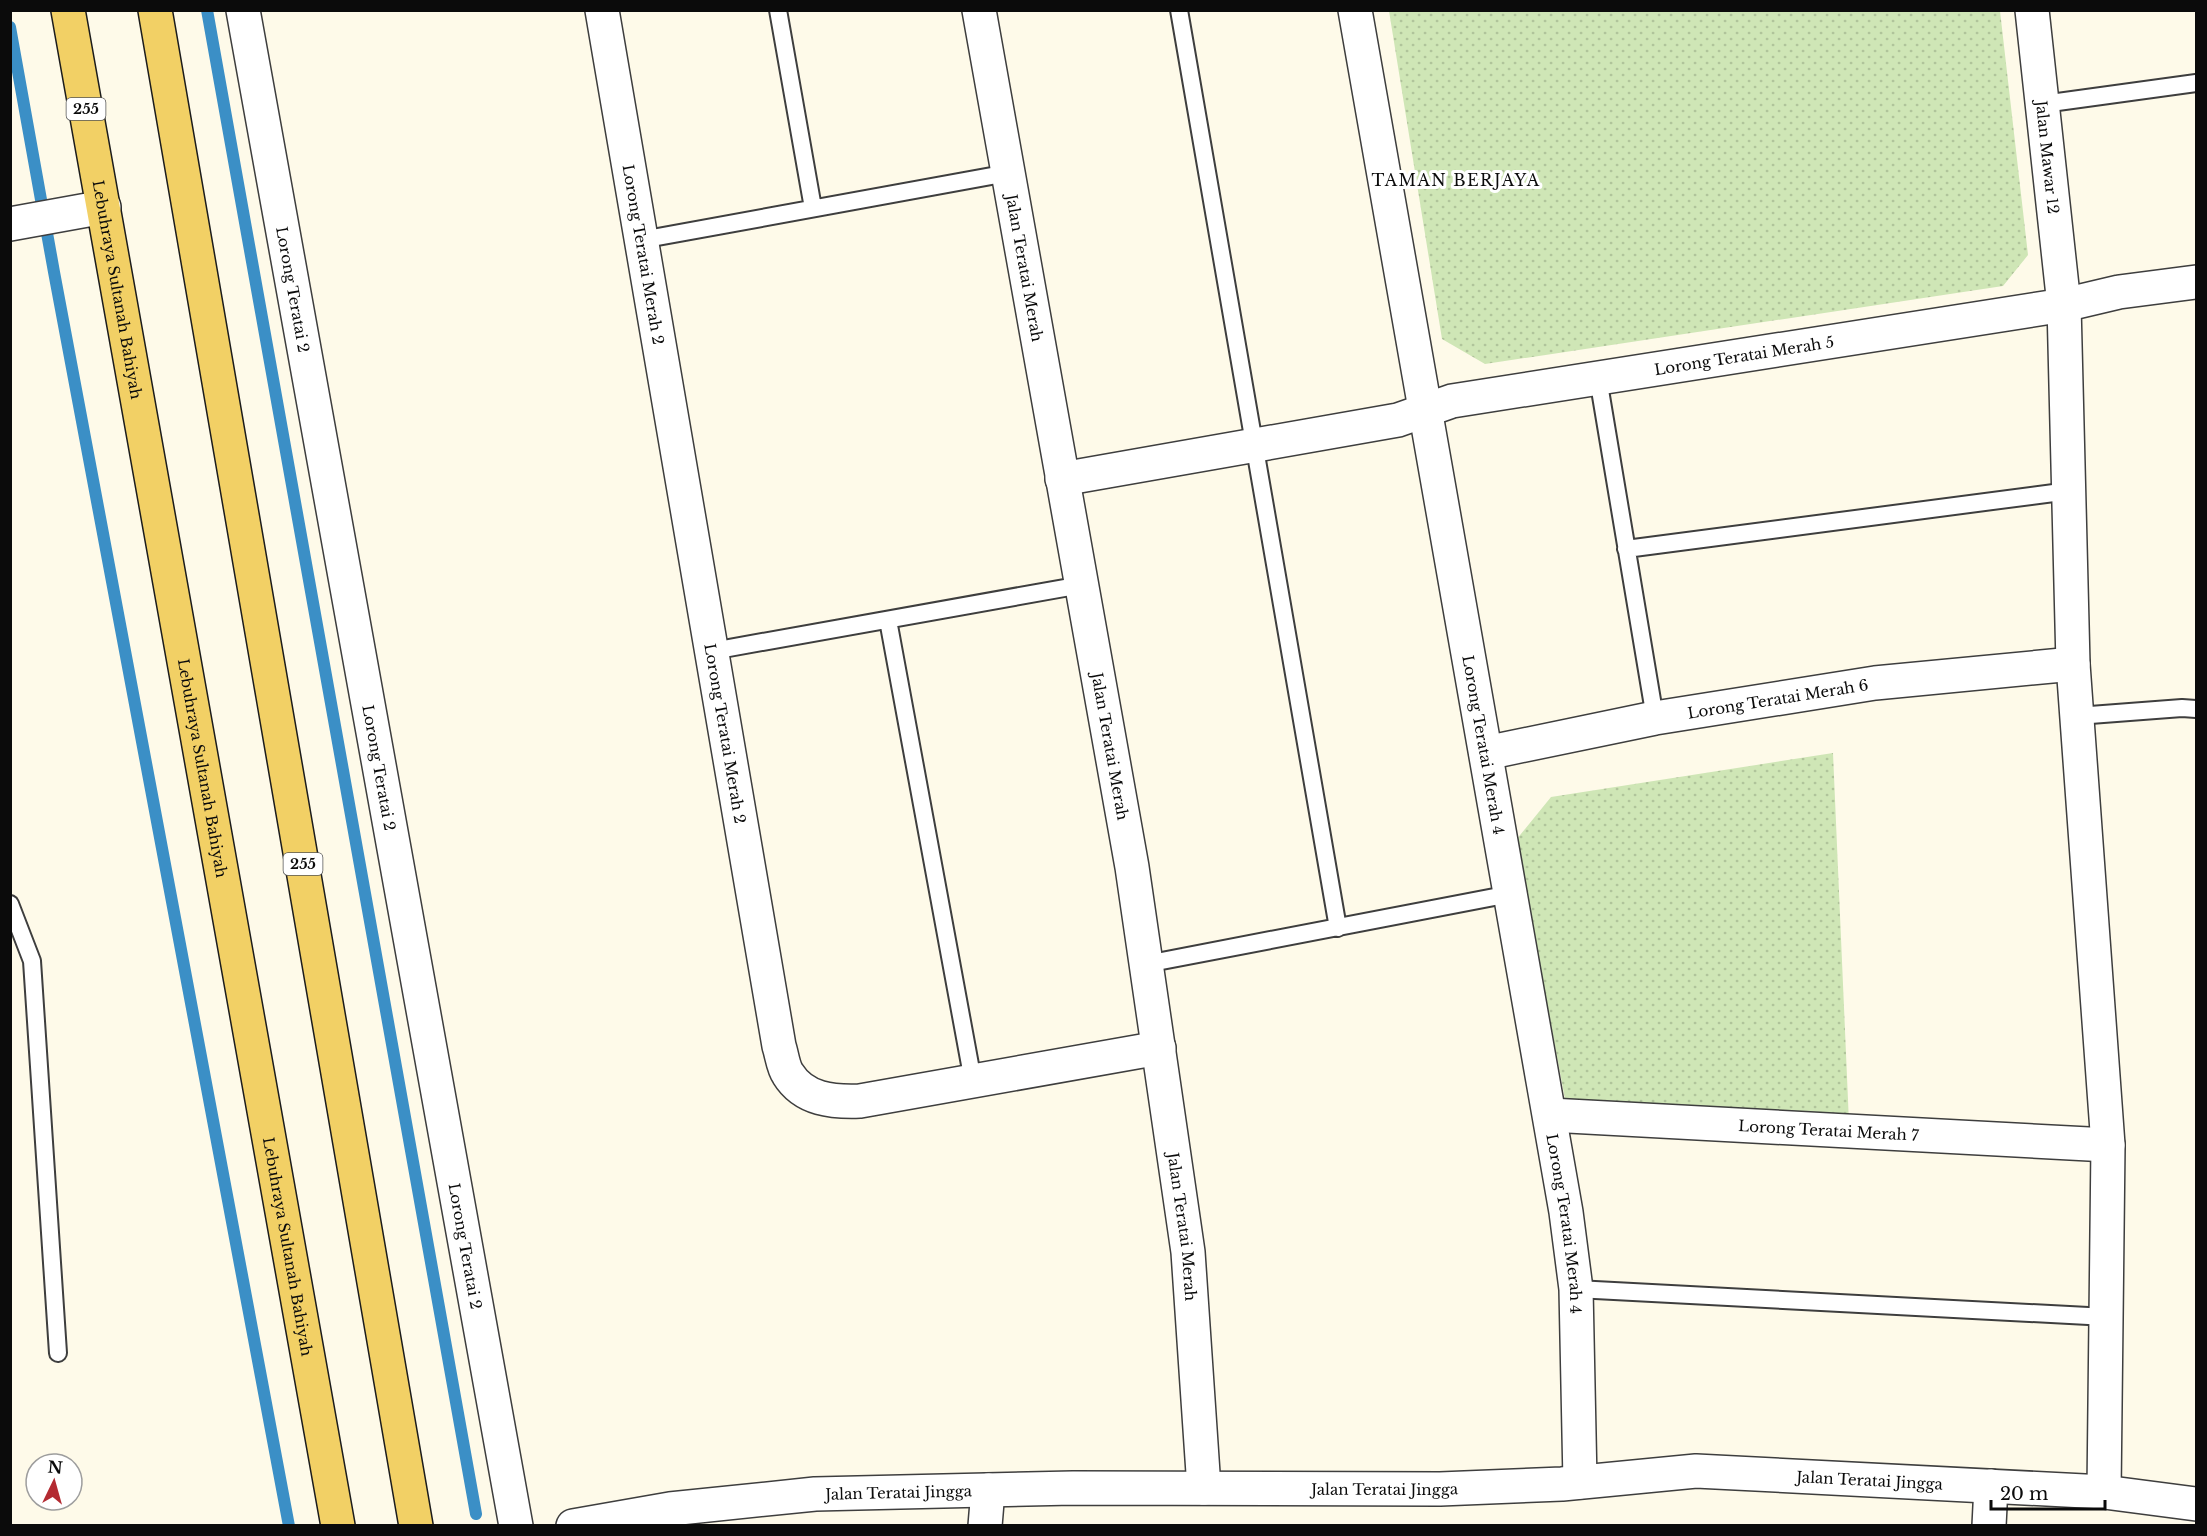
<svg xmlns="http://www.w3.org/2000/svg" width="2207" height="1536" font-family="'Libre Baskerville',serif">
<defs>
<pattern id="grass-dots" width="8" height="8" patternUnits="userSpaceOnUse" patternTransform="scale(1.5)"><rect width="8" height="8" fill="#cfe6b6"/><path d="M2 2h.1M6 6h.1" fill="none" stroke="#b0c49b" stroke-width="1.8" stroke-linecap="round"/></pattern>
</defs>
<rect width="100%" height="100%" fill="#fefae9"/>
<path fill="url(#grass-dots)" d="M 1389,11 L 2000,11 L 2028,255 L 2003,286 L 1485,364 L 1442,339 Z
M 1833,753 L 1849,1123 L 1566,1104 L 1516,840 L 1551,797 Z"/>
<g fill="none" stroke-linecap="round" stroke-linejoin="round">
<path stroke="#3b8fc6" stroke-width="12" d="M 207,10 L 476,1514
M 10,27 L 54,272 L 289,1526"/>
<defs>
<path id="service" d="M 778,10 L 813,208
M 1179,10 L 1338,928
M 2043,104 L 2196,83
M 641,240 L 1008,173
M 1598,378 L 1655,718
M 1626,549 L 2069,491
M 888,620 L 973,1081
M 712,651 L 1081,585
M 2077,716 L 2182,708 L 2196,709
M 10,904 L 32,961 L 58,1353
M 1146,964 L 1510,894
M 1576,1289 L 2107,1317"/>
<g id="minor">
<path id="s1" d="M 243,10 L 516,1526"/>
<path id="s2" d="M 602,10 L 779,1046 C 782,1055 783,1067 788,1074 C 804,1100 833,1102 860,1101 L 1159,1048"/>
<path id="s3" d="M 979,10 L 1132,867 L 1188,1252 L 1204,1488"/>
<path id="s4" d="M 1355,10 L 1566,1212 L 1576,1289 L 1580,1482"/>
<path id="s5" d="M 2032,10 L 2064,305 L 2073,664 L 2108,1145 L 2104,1492"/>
<path id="s6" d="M 1062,479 L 1398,420 L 1452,401 L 2064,305 L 2119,292 L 2196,282"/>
<path id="s7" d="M 1486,753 L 1655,718 L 1875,683 L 2073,664"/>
<path id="s8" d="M 1550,1115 L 2108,1145"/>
<path id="s9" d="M 573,1526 L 670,1509 L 815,1494 L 1073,1488 L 1440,1489 L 1562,1484 L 1696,1471 L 2104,1492 L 2196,1504"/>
<path d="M 985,1526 L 988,1490"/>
<path d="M 1989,1526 L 1991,1486"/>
</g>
<path id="tertiary" d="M 10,224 L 104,207"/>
<g id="primary">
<path id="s10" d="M 68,10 L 338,1526"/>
<path d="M 155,10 L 416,1526"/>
</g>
</defs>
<use href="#service" stroke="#3e3e3e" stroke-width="20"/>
<use href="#minor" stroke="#3e3e3e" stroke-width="36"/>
<use href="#tertiary" stroke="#3e3e3e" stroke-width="36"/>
<use href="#primary" stroke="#1c1c1c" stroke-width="36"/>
<use href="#service" stroke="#fff" stroke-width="16"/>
<use href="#minor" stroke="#fff" stroke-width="33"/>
<use href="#tertiary" stroke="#fff" stroke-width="33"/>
<use href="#primary" stroke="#f2d065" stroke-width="33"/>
</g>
<g text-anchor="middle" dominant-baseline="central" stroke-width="6" stroke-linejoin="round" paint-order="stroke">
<g fill="#fff" stroke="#545454" stroke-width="1.5">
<rect x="66.5" y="98" width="39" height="22" rx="4.5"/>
<rect x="283.5" y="853" width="39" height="22" rx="4.5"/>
</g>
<g font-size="14" font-weight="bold" fill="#0b0b0b">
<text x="86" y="109">255</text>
<text x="303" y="864">255</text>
</g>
<g font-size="15" fill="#0b0b0b" stroke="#fff">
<text stroke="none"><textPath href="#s5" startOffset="148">Jalan Mawar 12</textPath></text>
<text stroke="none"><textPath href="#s2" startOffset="248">Lorong Teratai Merah 2</textPath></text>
<text stroke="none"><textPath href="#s3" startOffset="262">Jalan Teratai Merah</textPath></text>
<text stroke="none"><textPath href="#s10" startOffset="284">Lebuhraya Sultanah Bahiyah</textPath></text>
<text stroke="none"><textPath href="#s1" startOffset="284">Lorong Teratai 2</textPath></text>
<text stroke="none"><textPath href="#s6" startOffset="694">Lorong Teratai Merah 5</textPath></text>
<text stroke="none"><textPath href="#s7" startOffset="297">Lorong Teratai Merah 6</textPath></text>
<text stroke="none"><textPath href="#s2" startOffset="734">Lorong Teratai Merah 2</textPath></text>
<text stroke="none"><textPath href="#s4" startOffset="746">Lorong Teratai Merah 4</textPath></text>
<text stroke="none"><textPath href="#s3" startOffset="748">Jalan Teratai Merah</textPath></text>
<text stroke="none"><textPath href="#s10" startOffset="770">Lebuhraya Sultanah Bahiyah</textPath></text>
<text stroke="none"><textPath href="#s1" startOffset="770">Lorong Teratai 2</textPath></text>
<text stroke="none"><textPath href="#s8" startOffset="279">Lorong Teratai Merah 7</textPath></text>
<text stroke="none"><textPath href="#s4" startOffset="1232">Lorong Teratai Merah 4</textPath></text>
<text stroke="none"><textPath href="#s3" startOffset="1234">Jalan Teratai Merah</textPath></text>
<text stroke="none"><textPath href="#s10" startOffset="1256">Lebuhraya Sultanah Bahiyah</textPath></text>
<text stroke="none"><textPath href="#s1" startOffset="1256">Lorong Teratai 2</textPath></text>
<text stroke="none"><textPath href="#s9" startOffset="1300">Jalan Teratai Jingga</textPath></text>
<text stroke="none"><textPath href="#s9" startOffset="814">Jalan Teratai Jingga</textPath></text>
<text stroke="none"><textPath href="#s9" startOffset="328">Jalan Teratai Jingga</textPath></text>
</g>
<g font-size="16" letter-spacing="1.5" fill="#0b0b0b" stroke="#fff">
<text x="1456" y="180">TAMAN BERJAYA</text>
</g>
</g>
<rect width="2207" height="1536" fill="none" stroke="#0b0b0b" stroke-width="24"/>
<g transform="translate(54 1482) rotate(5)"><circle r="28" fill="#ffffff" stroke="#9d9d9d" stroke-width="1.5"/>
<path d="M0-4.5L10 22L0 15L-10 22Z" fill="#b32a31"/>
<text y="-9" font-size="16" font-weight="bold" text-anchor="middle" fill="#0b0b0b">N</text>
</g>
<path d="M1991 1500v9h114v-9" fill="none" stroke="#0b0b0b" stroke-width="3"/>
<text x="2000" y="1500" font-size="18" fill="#0b0b0b" stroke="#ffffff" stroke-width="4.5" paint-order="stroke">20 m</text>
</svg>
